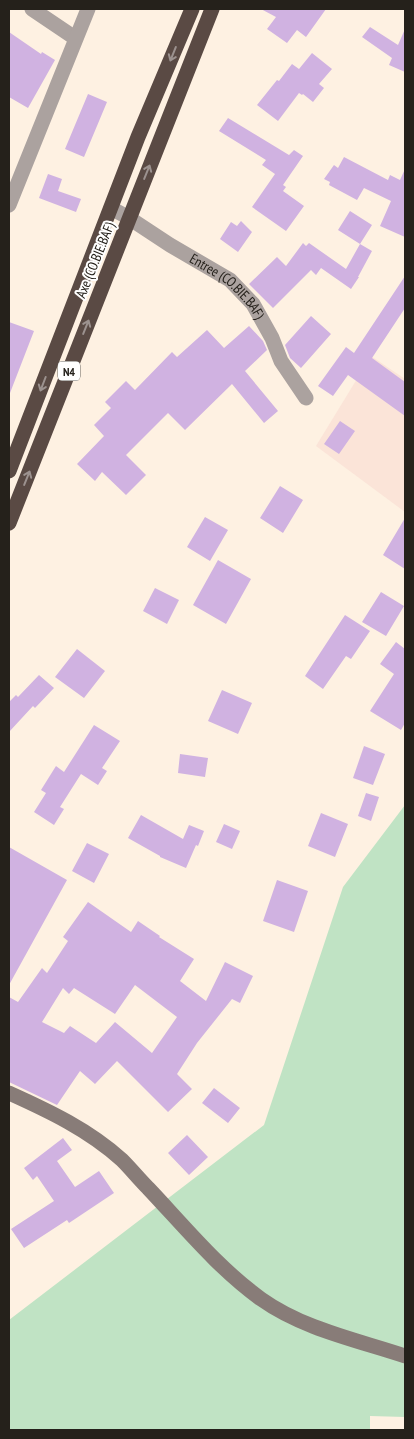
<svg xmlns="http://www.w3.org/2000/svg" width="414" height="1439" font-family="'PT Sans Narrow',sans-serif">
<rect width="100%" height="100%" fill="#fef1e2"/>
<path fill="#fbe4d8" d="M 371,356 L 405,379 L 405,512 L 316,446 Z"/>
<path fill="#c0e3c4" d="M 405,805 L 405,1417 L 370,1416 L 370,1430 L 9,1430 L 9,1320 L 264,1125 L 343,887 Z"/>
<path fill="#d0b2e1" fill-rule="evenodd" d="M 261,9 L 326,9 L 306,37 L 297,30 L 287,43 L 267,29 L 276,17 Z
M 370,27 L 398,45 L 405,29 L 405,72 L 389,65 L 392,58 L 362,37 Z
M 9,32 L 41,54 L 42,52 L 55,60 L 28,108 L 9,97 Z
M 312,53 L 332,69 L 319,84 L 324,88 L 313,102 L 303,94 L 302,95 L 299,93 L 278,121 L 257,105 L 277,80 L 279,81 L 292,64 L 299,69 Z
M 88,94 L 107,102 L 84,157 L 65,149 Z
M 228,118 L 289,155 L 294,150 L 303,156 L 283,185 L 286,187 L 283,191 L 304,206 L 286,231 L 252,207 L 275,174 L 262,165 L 266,160 L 219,131 Z
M 344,157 L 388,180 L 390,175 L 400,180 L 405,169 L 405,237 L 380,226 L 391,201 L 364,188 L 357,200 L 329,185 L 330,182 L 324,179 L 334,165 L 338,168 Z
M 48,174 L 62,179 L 58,191 L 81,199 L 76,212 L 39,198 Z
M 350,211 L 372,225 L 360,244 L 338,230 Z
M 241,221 L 252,232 L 238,252 L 220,239 L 231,222 L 237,226 Z
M 303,243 L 306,246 L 309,243 L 346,269 L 360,244 L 372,251 L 358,277 L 359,277 L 351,289 L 321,268 L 316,275 L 311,270 L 273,308 L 249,284 L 277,257 L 286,266 Z
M 405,276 L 405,308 L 372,358 L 405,382 L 405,416 L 348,375 L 333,396 L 318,386 L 346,347 L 354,353 Z
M 311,316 L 331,334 L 301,368 L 290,358 L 285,345 Z
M 9,322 L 34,331 L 10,393 L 9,393 Z
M 249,326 L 263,341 L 267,350 L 245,371 L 278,411 L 264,423 L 232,384 L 185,430 L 168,413 L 126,455 L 146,475 L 126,495 L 102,472 L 95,481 L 77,464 L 104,436 L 94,425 L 111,408 L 105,402 L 126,381 L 135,390 L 172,352 L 177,357 L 207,330 L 224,348 Z
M 340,421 L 355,431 L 339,454 L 324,444 Z
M 280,486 L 303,500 L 283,533 L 260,518 Z
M 205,517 L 228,530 L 210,561 L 187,547 Z
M 405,518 L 405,569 L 383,555 Z
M 218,560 L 251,579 L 226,624 L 193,605 Z
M 155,588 L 179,600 L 167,624 L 143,611 Z
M 381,592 L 404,606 L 386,636 L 362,622 Z
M 345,615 L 370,631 L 351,659 L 346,656 L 323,689 L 305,676 Z
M 396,642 L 405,649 L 405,723 L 401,730 L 370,711 L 394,674 L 380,664 Z
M 77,649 L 105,671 L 84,698 L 55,677 Z
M 39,675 L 54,688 L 35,708 L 33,706 L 9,732 L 9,702 L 16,695 L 18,697 Z
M 222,690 L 252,703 L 238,734 L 208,721 Z
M 94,725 L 120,741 L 102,768 L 107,771 L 98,785 L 81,774 L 60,807 L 64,809 L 54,825 L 34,812 L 46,793 L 41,790 L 56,766 L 64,772 Z
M 364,746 L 385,754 L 373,785 L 353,778 Z
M 180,754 L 208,758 L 205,777 L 178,773 Z
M 366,793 L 379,797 L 371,821 L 358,816 Z
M 321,813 L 348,824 L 335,857 L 308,846 Z
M 141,815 L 183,839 L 189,825 L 204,831 L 198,846 L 196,845 L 186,868 L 160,857 L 160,856 L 128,838 Z
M 224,824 L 240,831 L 232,849 L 216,842 Z
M 87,843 L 109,854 L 94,883 L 72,871 Z
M 9,847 L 67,880 L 9,985 Z
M 277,880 L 308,891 L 294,932 L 263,921 Z
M 88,902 L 131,932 L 138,921 L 160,936 L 159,937 L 194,959 L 180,981 L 206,1001 L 225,962 L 253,976 L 240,1003 L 232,999 L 197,1043 L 177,1074 L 192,1089 L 168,1112 L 117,1061 L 95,1084 L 80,1071 L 57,1105 L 9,1082 L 9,997 L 18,1002 L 42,968 L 47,973 L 68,941 L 63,937 ZM 135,985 L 177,1017 L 152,1053 L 115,1022 L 96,1043 L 70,1026 L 64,1033 L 42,1022 L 63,988 L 69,994 L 74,988 L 115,1014 Z
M 214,1088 L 240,1108 L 228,1123 L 202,1103 Z
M 187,1135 L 208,1157 L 189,1175 L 168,1153 Z
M 63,1138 L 72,1150 L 57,1161 L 75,1187 L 99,1171 L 114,1193 L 69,1223 L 67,1220 L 24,1248 L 11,1229 L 54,1201 L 37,1176 L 33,1180 L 24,1168 Z"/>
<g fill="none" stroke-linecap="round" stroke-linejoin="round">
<g stroke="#aba29f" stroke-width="15">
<path d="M 32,9 L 75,38"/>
<path d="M 9,205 L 88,9"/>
<path id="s1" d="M 111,208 L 129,218 L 170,245 L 230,280 L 253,304 L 272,338 L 281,361 L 306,398"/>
</g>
<path stroke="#887c78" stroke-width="15" d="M 9,1093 C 49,1111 89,1130 122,1160 C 131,1169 139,1179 148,1188 C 184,1226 218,1268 261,1299 C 303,1329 357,1340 405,1356"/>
<path stroke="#5a4a44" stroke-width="15" d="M 9,471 L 138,137 L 192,9
M 9,523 L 212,9"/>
</g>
<defs><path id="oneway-shaft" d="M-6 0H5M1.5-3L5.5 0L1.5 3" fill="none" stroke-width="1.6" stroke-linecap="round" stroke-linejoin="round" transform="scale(1.25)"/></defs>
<g stroke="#9c928f">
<use href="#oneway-shaft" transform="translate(173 54) rotate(112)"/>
<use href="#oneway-shaft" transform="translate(147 172) rotate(-68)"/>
<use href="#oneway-shaft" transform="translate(86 327) rotate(-68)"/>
<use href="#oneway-shaft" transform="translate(43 384) rotate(111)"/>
<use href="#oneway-shaft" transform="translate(27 478) rotate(-68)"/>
</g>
<g text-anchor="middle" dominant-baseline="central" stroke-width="4" stroke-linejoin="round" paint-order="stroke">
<rect fill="#fff" stroke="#66645f" stroke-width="1" x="58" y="361.5" width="22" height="19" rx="4"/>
<g font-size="12" font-weight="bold" fill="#25211b">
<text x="69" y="371">N4</text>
</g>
<g font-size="14" fill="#25211b" stroke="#fff">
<text transform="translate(95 260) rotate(-68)">Axe (CO.BIE.BAF)</text>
<text stroke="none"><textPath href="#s1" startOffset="141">Entree (CO.BIE.BAF)</textPath></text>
</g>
</g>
<rect width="414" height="1439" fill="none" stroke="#25211b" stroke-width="20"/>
</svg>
